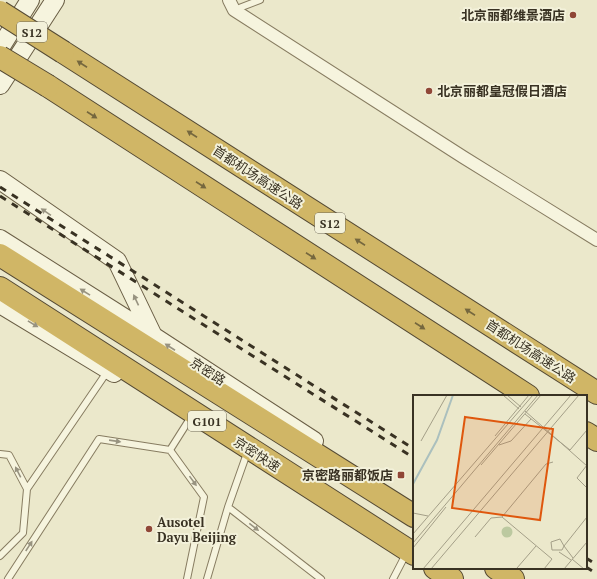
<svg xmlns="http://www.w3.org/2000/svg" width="597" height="579" font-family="'PT Serif','Noto Sans SC',serif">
<rect width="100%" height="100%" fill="#ebe8cb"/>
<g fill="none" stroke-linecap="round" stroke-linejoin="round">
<defs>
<path id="lane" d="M 234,10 L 260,0
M 170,450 L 189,420
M 0,454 L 9,455 L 27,489 L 23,533 L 0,556
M 27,489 L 107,372
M 228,507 L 246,456
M 8,579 L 99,439 L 170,450 L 204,497 L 187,579
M 207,579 L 228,507 L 321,579
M 393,579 L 406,554"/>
<path id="street" d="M 229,0 L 234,10 L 463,157 L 597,240"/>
<path id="secondary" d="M 0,48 L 30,0
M 0,85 L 55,0
M 0,180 L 117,261 L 153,336
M 0,239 L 153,336 L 314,441
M 0,304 L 114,373"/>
<path id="highway" d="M 63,52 L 597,393
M 48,86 L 528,396
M 0,255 L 414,516
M 0,288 L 414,554
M 586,433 L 597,440
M 435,568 L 452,579
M 496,568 L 513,579"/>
</defs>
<use href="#lane" stroke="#877c61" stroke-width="8"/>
<use href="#street" stroke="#877c61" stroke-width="14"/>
<use href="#secondary" stroke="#695d44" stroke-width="20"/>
<use href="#highway" stroke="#554a34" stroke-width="24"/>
<use href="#lane" stroke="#f6f4de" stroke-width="6"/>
<use href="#street" stroke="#f6f4de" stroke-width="12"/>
<use href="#secondary" stroke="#f6f4de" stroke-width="18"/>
<use href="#highway" stroke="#d0b666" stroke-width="22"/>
<path stroke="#393223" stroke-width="3" stroke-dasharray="7 7" stroke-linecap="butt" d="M 0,187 L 414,449
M 0,196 L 414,458
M 586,558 L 597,565
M 586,567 L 597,574"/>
<defs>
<path id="highway-bridge" d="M 0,12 L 63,52
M 0,57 L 48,86"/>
</defs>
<use href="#highway-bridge" stroke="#554a34" stroke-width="24" stroke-linecap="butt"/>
<use href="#highway-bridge" stroke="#d0b666" stroke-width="22"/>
</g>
<defs><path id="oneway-solid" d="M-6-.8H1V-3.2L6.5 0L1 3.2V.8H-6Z"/></defs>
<g fill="#75673e">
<use href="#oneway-solid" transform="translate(82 64) rotate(-147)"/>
<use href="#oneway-solid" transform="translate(92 115) rotate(33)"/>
<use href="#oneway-solid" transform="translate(192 134) rotate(-147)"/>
<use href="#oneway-solid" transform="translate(201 185) rotate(33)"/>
<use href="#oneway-solid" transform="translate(360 242) rotate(-147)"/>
<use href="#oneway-solid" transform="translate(311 256) rotate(33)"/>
<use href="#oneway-solid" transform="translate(470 312) rotate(-147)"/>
<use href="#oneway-solid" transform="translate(420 326) rotate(33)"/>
</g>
<g fill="#989380">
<use href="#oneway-solid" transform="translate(46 212) rotate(-146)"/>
<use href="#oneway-solid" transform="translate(85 292) rotate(-148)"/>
<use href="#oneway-solid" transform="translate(136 300) rotate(-115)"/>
<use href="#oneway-solid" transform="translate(33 324) rotate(31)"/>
<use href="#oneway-solid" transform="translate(170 347) rotate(-147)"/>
<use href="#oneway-solid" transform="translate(115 441) rotate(8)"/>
<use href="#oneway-solid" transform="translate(18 472) rotate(-117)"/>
<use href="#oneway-solid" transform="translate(193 481) rotate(54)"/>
<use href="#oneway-solid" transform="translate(254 527) rotate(38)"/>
<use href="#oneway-solid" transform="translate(29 546) rotate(-57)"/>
</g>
<g fill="#904737" stroke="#f3f1da" stroke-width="1.5">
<circle cx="573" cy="15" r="4"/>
<circle cx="429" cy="91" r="4"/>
<rect x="397" y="471" width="8" height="8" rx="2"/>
<circle cx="149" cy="529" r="4"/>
</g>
<g text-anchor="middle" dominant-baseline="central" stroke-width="4" stroke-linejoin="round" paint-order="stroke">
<g fill="#f3f1da" stroke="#716b5a" stroke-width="1">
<rect x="17" y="22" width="30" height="20" rx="3"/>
<rect x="315" y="213" width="30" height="20" rx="3"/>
<rect x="188" y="411" width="38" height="20" rx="3"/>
</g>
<g font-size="12" font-weight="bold" fill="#393223">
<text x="32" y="32">S12</text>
<text x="330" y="223">S12</text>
<text x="207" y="421">G101</text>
</g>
<g font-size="13" font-weight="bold" fill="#393223" stroke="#f3f1da" text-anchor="end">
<text x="565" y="15">北京丽都维景酒店</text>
<text x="437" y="91" text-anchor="start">北京丽都皇冠假日酒店</text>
<text x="393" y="475">京密路丽都饭店</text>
<text x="157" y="522" text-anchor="start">Ausotel<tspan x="157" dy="15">Dayu Beijing</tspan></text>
</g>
<g font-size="13" fill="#393223" stroke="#f3f1da">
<text transform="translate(258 177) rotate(33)">首都机场高速公路</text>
<text transform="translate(531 351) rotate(33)">首都机场高速公路</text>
<text transform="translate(208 371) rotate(33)">京密路</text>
<text transform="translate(257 454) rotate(33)">京密快速</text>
</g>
</g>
<g transform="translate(413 395)">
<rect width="174" height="174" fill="#ebe8cb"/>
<path d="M88.5 137a5.5 5.5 0 1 1 11 0a5.5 5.5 0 1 1-11 0Z" fill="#bcc9a0"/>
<path fill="none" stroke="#abc0be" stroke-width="2" d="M 0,89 L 24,45 L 40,0"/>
<path fill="none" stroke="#a49f88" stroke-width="1" d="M 90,0 L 106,14M 94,0 L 108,12M 112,16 L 174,71M 112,19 L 157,55M 82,41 L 116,0M 8,46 L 34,0M 86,50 L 98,46 L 118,24M 157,55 L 174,35M 68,70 L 128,0M 174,70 L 164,83 L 174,93M 0,118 L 15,121M 89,122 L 139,164 L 131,174M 0,139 L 120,0M 62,142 L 78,123 L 89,122 L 133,69 L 140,67M 0,148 L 125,0M 0,153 L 33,112M 146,157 L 158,165M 160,163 L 151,151 L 147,144 L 138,147 L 139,155 L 149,155 L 151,151 L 174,122M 159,164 L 171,174M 104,173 L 123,151M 10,174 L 158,0M 18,174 L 166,0M 151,174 L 174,147"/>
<path fill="#df570d" fill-opacity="0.15" stroke="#df570d" stroke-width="2" d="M 52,22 L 140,34 L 127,125 L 39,113 Z"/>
<rect width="174" height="174" fill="none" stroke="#393223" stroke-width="2"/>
</g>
</svg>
